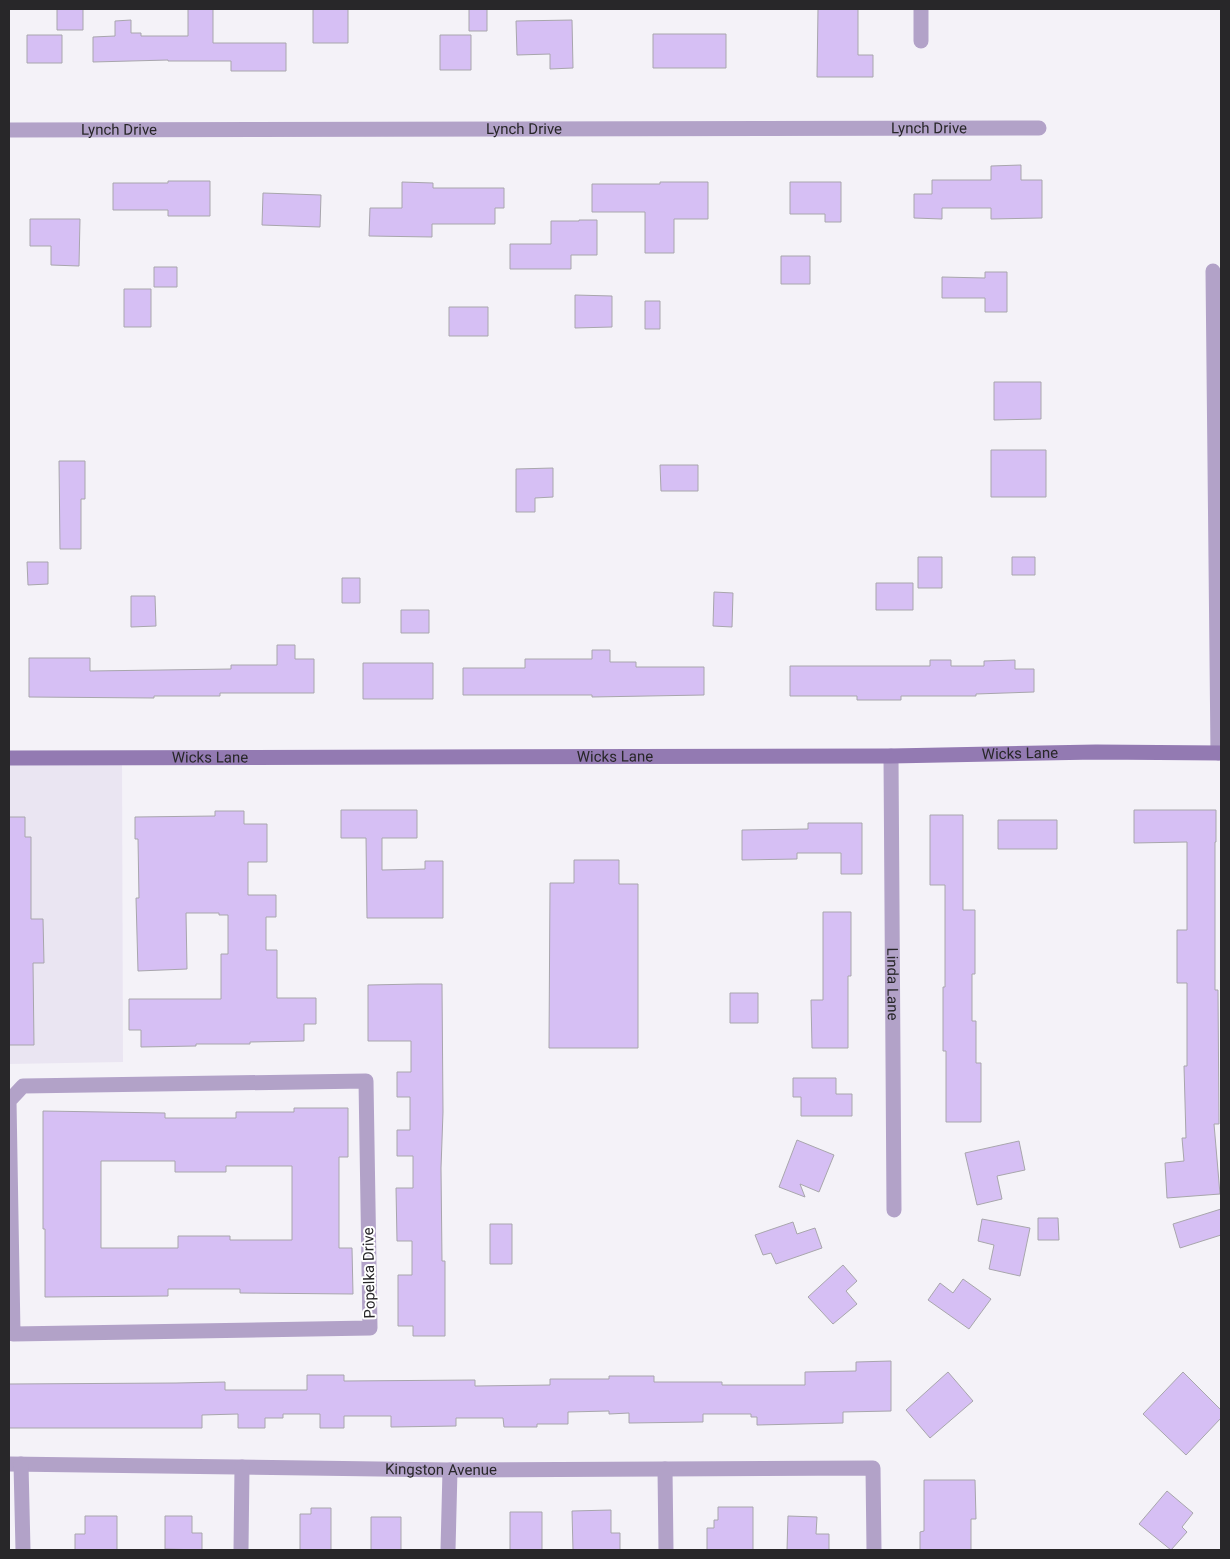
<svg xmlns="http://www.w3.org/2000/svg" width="1230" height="1559" font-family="Roboto,sans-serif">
<rect width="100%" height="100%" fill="#f4f2f8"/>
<path fill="#eae5f2" d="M 9,758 L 122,758 L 123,1062 L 9,1064 Z"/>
<path fill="#d6bff4" stroke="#a8a6ac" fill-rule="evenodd" d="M 57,9 L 83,9 L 83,30 L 57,30 Z
M 188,9 L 213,9 L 213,43 L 286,43 L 286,71 L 231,71 L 231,61 L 168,61 L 168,60 L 93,62 L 93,37 L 115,36 L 115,21 L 131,20 L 131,33 L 141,33 L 141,36 L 188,36 Z
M 313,9 L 348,9 L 348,43 L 313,43 Z
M 469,9 L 487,9 L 487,31 L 469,31 Z
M 818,9 L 858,9 L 858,55 L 873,55 L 873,77 L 817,77 Z
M 572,20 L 573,68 L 550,69 L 550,54 L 517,55 L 516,21 Z
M 653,34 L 726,34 L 726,68 L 653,68 Z
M 27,35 L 62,35 L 62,63 L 27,63 Z
M 440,35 L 471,35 L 471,70 L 440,70 Z
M 1021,165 L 1021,180 L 1042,180 L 1042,218 L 991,219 L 991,208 L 942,208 L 942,219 L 914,218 L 914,194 L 932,194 L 932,180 L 991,180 L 991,166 Z
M 168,181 L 210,181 L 210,216 L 168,216 L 168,210 L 113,210 L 113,183 L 168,183 Z
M 402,182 L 433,183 L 433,188 L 504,188 L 504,208 L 495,208 L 495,224 L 432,224 L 432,237 L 369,236 L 370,208 L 402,208 Z
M 660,182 L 708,182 L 708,219 L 674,219 L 674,253 L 645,253 L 645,212 L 592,212 L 592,184 L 660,184 Z
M 790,182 L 841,182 L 841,222 L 825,222 L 825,214 L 790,214 Z
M 263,193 L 321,195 L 320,227 L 262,225 Z
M 30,219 L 80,219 L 79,266 L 51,265 L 51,246 L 30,246 Z
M 579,220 L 597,220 L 597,255 L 571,255 L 571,269 L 510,269 L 510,244 L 551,244 L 551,221 L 579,221 Z
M 781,256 L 810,256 L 810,284 L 781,284 Z
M 154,267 L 177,267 L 177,287 L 154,287 Z
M 985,272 L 1007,272 L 1007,312 L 985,312 L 985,298 L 942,298 L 942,277 L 985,278 Z
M 124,289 L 151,289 L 151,327 L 124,327 Z
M 575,295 L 612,296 L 612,327 L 575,328 Z
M 645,301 L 660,301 L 660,329 L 645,329 Z
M 449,307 L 488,307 L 488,336 L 449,336 Z
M 994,382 L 1041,382 L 1041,419 L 994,420 Z
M 991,450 L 1046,450 L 1046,497 L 991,497 Z
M 59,461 L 85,461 L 85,499 L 81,499 L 81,549 L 60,549 Z
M 660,465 L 698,465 L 698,491 L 661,491 Z
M 553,468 L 553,497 L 535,498 L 535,512 L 516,512 L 516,469 Z
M 918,557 L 942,557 L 942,588 L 918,588 Z
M 1012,557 L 1035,557 L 1035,575 L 1012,575 Z
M 27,562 L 48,562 L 48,584 L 28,585 Z
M 342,578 L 360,578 L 360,603 L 342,603 Z
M 876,583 L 913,583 L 913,610 L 876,610 Z
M 714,592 L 733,593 L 732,627 L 713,626 Z
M 131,596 L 155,596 L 156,626 L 131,627 Z
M 401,610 L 429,610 L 429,633 L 401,633 Z
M 277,645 L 295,645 L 295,659 L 314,659 L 314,693 L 220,693 L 220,696 L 154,696 L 154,698 L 29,697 L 29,658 L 90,658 L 90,671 L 231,669 L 231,665 L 277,665 Z
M 592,650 L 610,650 L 610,662 L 636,662 L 636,667 L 704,667 L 704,695 L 592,697 L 592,695 L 463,695 L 463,668 L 525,668 L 525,659 L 592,659 Z
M 930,660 L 951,660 L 951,666 L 984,666 L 984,661 L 1015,660 L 1015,669 L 1034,669 L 1034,692 L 976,694 L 976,696 L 901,696 L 901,700 L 857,700 L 857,696 L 790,696 L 790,666 L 930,666 Z
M 363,663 L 433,663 L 433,699 L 363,699 Z
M 341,810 L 417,810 L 417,838 L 382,838 L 382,870 L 425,869 L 425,861 L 443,861 L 443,918 L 367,918 L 366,838 L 341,838 Z
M 1134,810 L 1216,810 L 1216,842 L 1215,842 L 1215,990 L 1218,990 L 1219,1124 L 1214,1124 L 1220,1194 L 1167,1198 L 1165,1163 L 1184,1161 L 1182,1138 L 1186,1138 L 1184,1066 L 1187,1066 L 1187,983 L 1177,983 L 1177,930 L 1187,930 L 1187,842 L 1134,843 Z
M 215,811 L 244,811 L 244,824 L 267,824 L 267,862 L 248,862 L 248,895 L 276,895 L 276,917 L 266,917 L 266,950 L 277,950 L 277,998 L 316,998 L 316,1024 L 304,1024 L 304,1041 L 250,1042 L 250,1044 L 196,1044 L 196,1046 L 141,1047 L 141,1030 L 129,1030 L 129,999 L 221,999 L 221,954 L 228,954 L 228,915 L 219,915 L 219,913 L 186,913 L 187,969 L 138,971 L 136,898 L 139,898 L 138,839 L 135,839 L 135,817 L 215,816 Z
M 930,815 L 963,815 L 963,910 L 975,910 L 975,974 L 972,974 L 972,1021 L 976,1021 L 976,1063 L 981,1063 L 981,1122 L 946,1122 L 946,1051 L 943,1051 L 943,987 L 945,987 L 945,885 L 930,885 Z
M 9,817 L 25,817 L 25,837 L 31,837 L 31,919 L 43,919 L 44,963 L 33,963 L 34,1045 L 9,1045 Z
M 998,820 L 1057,820 L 1057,849 L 998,849 Z
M 808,823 L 862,823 L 862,874 L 841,874 L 841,853 L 797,853 L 797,859 L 742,860 L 742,830 L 808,829 Z
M 574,860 L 619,860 L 619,884 L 638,884 L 638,1048 L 549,1048 L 550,883 L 574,883 Z
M 823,912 L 851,912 L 851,976 L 848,976 L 848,1048 L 812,1048 L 811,1000 L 823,1000 Z
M 418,984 L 442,984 L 443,1112 L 441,1168 L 442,1261 L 445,1261 L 445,1336 L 413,1336 L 413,1326 L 398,1326 L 398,1275 L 412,1275 L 412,1241 L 397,1241 L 396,1188 L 413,1188 L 413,1156 L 397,1156 L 397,1130 L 410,1130 L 410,1097 L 397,1097 L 397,1072 L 411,1072 L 411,1041 L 368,1041 L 368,985 Z
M 730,993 L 758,993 L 758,1023 L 730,1023 Z
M 793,1078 L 836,1078 L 836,1094 L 852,1094 L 852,1116 L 801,1116 L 801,1097 L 793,1097 Z
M 294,1108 L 348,1108 L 348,1157 L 339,1157 L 339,1248 L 352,1248 L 353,1294 L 240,1293 L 240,1289 L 168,1289 L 168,1296 L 45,1297 L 45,1229 L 43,1229 L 43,1111 L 165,1113 L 165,1118 L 236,1118 L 236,1112 L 294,1112 ZM 101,1161 L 175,1161 L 175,1172 L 226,1172 L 226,1166 L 292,1166 L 292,1240 L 230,1240 L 230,1236 L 178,1236 L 178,1248 L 101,1248 Z
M 797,1140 L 834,1155 L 819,1192 L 800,1184 L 805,1197 L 779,1187 Z
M 1019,1141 L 1025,1170 L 997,1176 L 1002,1199 L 977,1205 L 965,1153 Z
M 1221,1209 L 1221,1235 L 1180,1248 L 1173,1224 Z
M 1038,1218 L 1058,1218 L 1059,1240 L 1038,1240 Z
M 982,1219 L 1030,1228 L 1020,1276 L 989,1269 L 994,1245 L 978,1241 Z
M 793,1222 L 797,1234 L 815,1228 L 822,1248 L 776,1264 L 771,1253 L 763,1255 L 755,1235 Z
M 490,1224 L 512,1224 L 512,1264 L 490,1264 Z
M 843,1265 L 857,1281 L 846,1291 L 857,1304 L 833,1324 L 808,1297 Z
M 963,1279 L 991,1299 L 969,1329 L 928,1300 L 940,1283 L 953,1293 Z
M 891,1361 L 891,1411 L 843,1412 L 843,1423 L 757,1425 L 757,1417 L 751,1417 L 751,1414 L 703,1414 L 703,1422 L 629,1423 L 629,1413 L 609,1414 L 609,1411 L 568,1412 L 568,1424 L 537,1424 L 537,1427 L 504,1427 L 503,1418 L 456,1418 L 456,1426 L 391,1427 L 391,1416 L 344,1416 L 344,1428 L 320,1428 L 320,1414 L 283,1414 L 283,1418 L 265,1418 L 265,1428 L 238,1428 L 238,1414 L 202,1415 L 202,1428 L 9,1428 L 9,1384 L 176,1383 L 225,1382 L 225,1390 L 307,1390 L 307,1375 L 344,1375 L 344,1381 L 475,1380 L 475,1386 L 550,1385 L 550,1379 L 609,1379 L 609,1376 L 654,1376 L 654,1382 L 722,1382 L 722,1385 L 805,1385 L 805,1372 L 856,1371 L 856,1362 Z
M 948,1372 L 973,1401 L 930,1438 L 906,1410 Z
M 1183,1372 L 1221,1410 L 1221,1418 L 1186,1455 L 1143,1414 Z
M 924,1480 L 975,1480 L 976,1519 L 971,1519 L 971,1550 L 920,1550 L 920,1532 L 924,1531 Z
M 1167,1491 L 1193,1513 L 1182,1527 L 1187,1532 L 1171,1550 L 1139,1524 Z
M 718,1507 L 753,1507 L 753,1550 L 707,1550 L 707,1528 L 714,1528 L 714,1520 L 718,1520 Z
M 311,1508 L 331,1508 L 331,1550 L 300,1550 L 300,1514 L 311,1514 Z
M 611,1510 L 611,1533 L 620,1533 L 620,1550 L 573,1550 L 572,1511 Z
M 510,1512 L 542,1512 L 542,1550 L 510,1550 Z
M 85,1516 L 117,1516 L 117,1550 L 75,1550 L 75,1534 L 85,1534 Z
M 165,1516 L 192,1516 L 192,1533 L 202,1533 L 202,1550 L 165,1549 Z
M 788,1516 L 817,1517 L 816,1534 L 829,1534 L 829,1550 L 787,1550 Z
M 371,1517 L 401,1517 L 401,1550 L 371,1550 Z"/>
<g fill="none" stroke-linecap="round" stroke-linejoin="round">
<g stroke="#b2a2c8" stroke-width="15">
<path d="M 921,9 L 921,41"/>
<path id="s1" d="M 9,130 L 1039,128"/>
<path d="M 1213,271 L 1218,753"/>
<path id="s2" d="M 891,756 L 894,1210"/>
<path d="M 366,1081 L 370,1328 L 13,1334 L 9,1101 L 23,1086 Z"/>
<path id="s3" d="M 9,1464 L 450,1470 L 873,1468 L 874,1550"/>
<path d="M 21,1464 L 23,1550"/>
<path d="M 665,1469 L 666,1550"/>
<path d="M 241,1550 L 242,1467"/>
<path d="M 448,1550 L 450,1470"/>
</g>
<path stroke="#937ab2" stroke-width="15" id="s4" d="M 9,758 L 891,756 L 1096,752 L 1221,753"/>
</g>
<g text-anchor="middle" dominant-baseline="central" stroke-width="4" stroke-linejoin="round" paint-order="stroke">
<g font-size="15" fill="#282729" stroke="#fff">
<text stroke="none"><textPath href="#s1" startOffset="920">Lynch Drive</textPath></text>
<text stroke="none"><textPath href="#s1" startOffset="515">Lynch Drive</textPath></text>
<text stroke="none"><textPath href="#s1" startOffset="110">Lynch Drive</textPath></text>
<text stroke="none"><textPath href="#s4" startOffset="1011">Wicks Lane</textPath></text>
<text stroke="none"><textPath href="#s4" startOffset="606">Wicks Lane</textPath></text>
<text stroke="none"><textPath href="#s4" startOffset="201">Wicks Lane</textPath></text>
<text stroke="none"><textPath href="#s2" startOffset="228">Linda Lane</textPath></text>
<text transform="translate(369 1273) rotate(-91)">Popelka Drive</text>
<text stroke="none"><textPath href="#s3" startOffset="432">Kingston Avenue</textPath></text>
</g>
</g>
<rect width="1230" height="1559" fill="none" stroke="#282729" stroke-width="20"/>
</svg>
